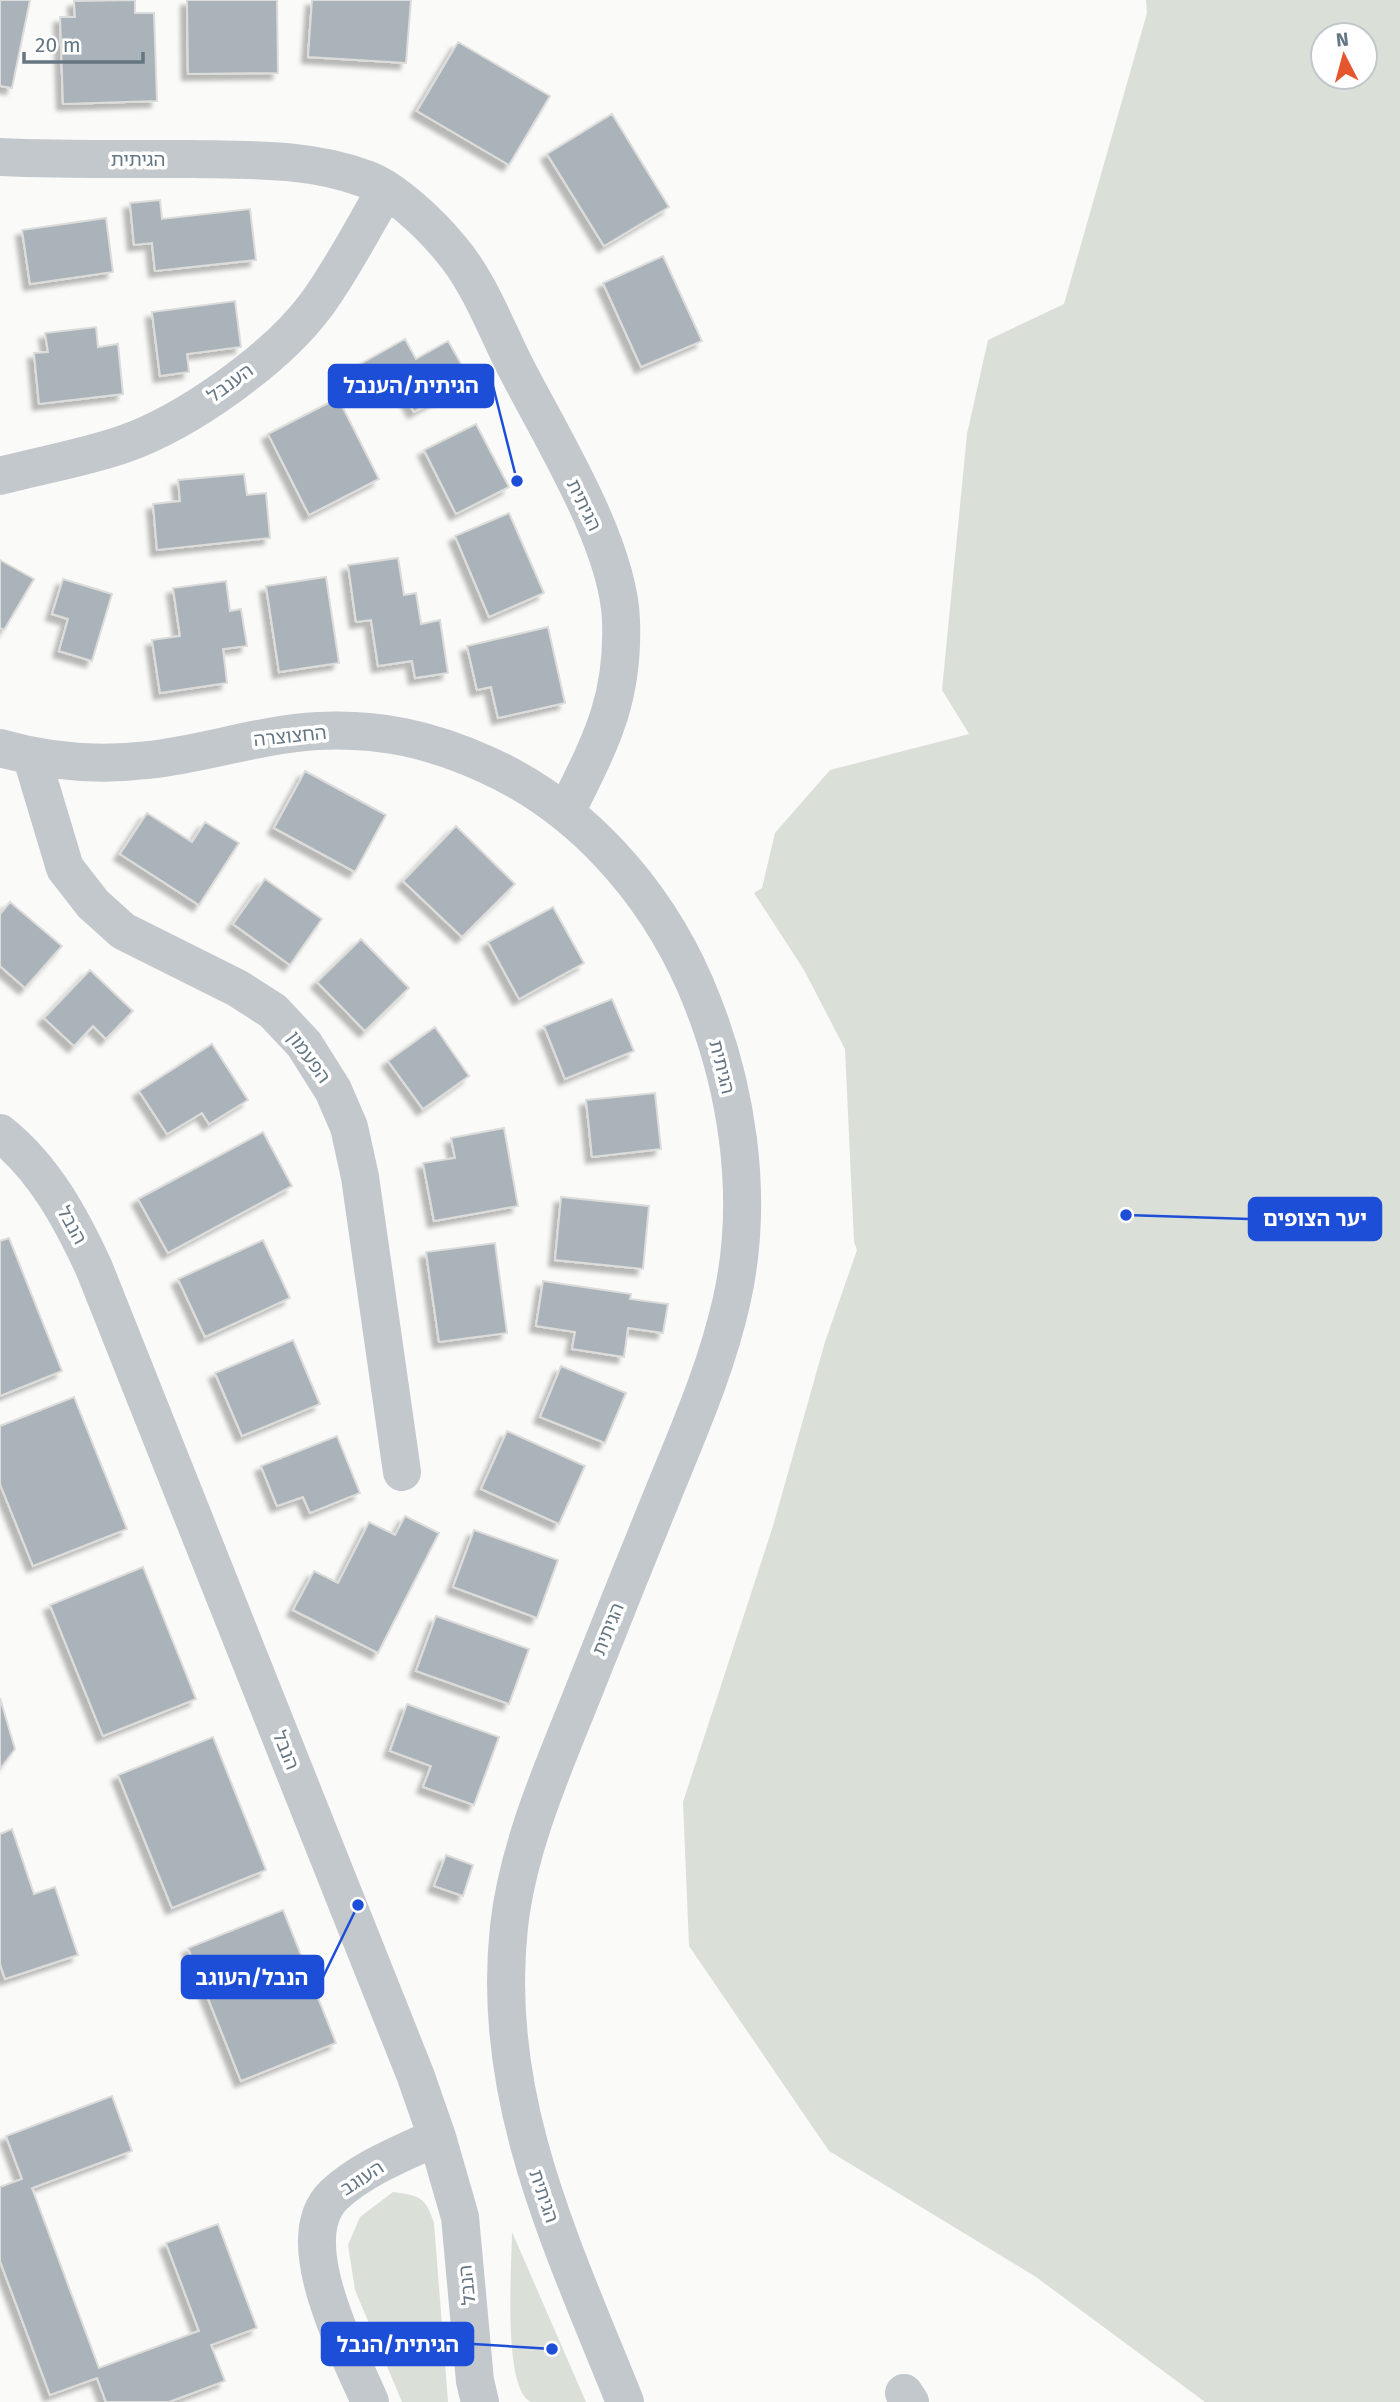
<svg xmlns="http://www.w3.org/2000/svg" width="1400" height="2402" font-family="'Fira Sans','Noto Sans Hebrew',sans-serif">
<defs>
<filter id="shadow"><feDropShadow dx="-6" dy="6" stdDeviation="2" flood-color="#0004"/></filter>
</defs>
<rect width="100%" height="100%" fill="#fafaf8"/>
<path fill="#dadfd7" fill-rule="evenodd" d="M 1146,0 L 1400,0 L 1400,2402 L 1205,2402 L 1036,2277 L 829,2151 L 689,1946 L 683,1802 L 773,1526 L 825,1342 L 857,1250 L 854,1242 L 845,1049 L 804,970 L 754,893 L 762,888 L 775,833 L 830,770 L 969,734 L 942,690 L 967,434 L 988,340 L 1064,304 L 1147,13 ZM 1365,35 L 1365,77 L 1323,77 L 1323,35 Z
M 393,2192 C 420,2196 425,2196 434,2223 L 448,2402 L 402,2402 L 355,2290 L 348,2245 L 360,2217 Z
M 512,2232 L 586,2402 C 573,2402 542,2402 531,2402 C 502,2390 512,2261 512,2232 Z"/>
<path fill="#aab3b9" stroke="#dcdcda" stroke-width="2" filter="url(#shadow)" d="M 0,0 L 30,0 L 12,88 L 0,86 Z
M 135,0 L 135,13 L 154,13 L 157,101 L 63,104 L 60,17 L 75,17 L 74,1 Z
M 187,0 L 277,0 L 278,73 L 188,74 Z
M 312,0 L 411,0 L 406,63 L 308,57 Z
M 458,42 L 550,96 L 509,165 L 417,111 Z
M 612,114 L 669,207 L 604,246 L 547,154 Z
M 160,200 L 162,219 L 250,209 L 256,260 L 155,271 L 152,243 L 134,245 L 130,203 Z
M 106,218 L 113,272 L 30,284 L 22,230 Z
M 663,256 L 702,341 L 641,367 L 603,283 Z
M 235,301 L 241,347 L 187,354 L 189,372 L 160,376 L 152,312 Z
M 96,327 L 98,347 L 118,344 L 123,394 L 39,404 L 34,353 L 48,352 L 45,333 Z
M 405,339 L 416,359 L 448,341 L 471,381 L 414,412 L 396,381 L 371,394 L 355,367 Z
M 338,398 L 379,479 L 309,515 L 268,434 Z
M 476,424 L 509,487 L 456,514 L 424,450 Z
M 244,474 L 247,495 L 266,493 L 270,538 L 157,550 L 153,504 L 180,501 L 178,480 Z
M 509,513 L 544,593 L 489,617 L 455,536 Z
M 398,558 L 404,595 L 416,593 L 421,624 L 440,620 L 448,673 L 415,678 L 412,661 L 378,666 L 371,620 L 356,622 L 348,565 Z
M 0,560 L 34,579 L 4,630 L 0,628 Z
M 326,577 L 339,663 L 279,672 L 266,586 Z
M 63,579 L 112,594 L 92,661 L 59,651 L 68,619 L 52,614 Z
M 226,581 L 230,611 L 241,609 L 247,646 L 223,649 L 227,683 L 160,693 L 152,640 L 180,636 L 173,588 Z
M 548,627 L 565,703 L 498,718 L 491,687 L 477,690 L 467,646 Z
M 305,771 L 386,815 L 355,872 L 274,828 Z
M 147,813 L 192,842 L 205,822 L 239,843 L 199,905 L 120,854 Z
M 456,826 L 515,884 L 462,937 L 403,881 Z
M 265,879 L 322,919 L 290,965 L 233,924 Z
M 10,902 L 62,946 L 25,988 L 0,966 L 0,914 Z
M 553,907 L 584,963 L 519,999 L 488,942 Z
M 361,939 L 409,988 L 365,1031 L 317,982 Z
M 90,970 L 133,1011 L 106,1039 L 93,1026 L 74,1046 L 44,1018 Z
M 612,999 L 634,1051 L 565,1079 L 544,1026 Z
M 435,1027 L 469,1076 L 423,1109 L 388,1061 Z
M 212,1044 L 248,1100 L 209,1124 L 202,1113 L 167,1134 L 139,1091 Z
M 655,1093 L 661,1149 L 592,1157 L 586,1100 Z
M 504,1128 L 518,1206 L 434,1221 L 423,1163 L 455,1158 L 451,1138 Z
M 263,1132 L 292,1186 L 168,1253 L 138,1199 Z
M 561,1197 L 649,1206 L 643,1269 L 555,1260 Z
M 9,1238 L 62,1371 L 0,1396 L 0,1241 Z
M 263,1240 L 290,1298 L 205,1337 L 178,1279 Z
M 495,1243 L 507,1333 L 439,1342 L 426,1252 Z
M 543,1281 L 631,1294 L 630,1299 L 668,1304 L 663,1333 L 628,1328 L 624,1357 L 572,1349 L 575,1332 L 536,1326 Z
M 293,1340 L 320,1404 L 242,1436 L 215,1373 Z
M 561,1366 L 626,1393 L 605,1443 L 540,1417 Z
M 74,1397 L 127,1529 L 33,1566 L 0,1484 L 0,1426 Z
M 507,1431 L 585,1466 L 559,1524 L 481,1489 Z
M 337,1436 L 360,1493 L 310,1513 L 303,1497 L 277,1506 L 261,1466 Z
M 405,1516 L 439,1533 L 378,1653 L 293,1610 L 314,1571 L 338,1583 L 369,1522 L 395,1535 Z
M 474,1530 L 558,1560 L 537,1618 L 453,1587 Z
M 143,1567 L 196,1699 L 103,1736 L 50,1605 Z
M 436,1616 L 529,1649 L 509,1704 L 416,1671 Z
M 0,1698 L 15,1749 L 0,1769 Z
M 407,1704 L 499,1737 L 474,1805 L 423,1787 L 431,1766 L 390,1751 Z
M 213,1737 L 266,1870 L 172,1908 L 118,1775 Z
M 12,1829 L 34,1894 L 55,1887 L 78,1955 L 5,1979 L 0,1964 L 0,1834 Z
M 446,1855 L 473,1865 L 463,1896 L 434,1886 Z
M 283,1910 L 336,2043 L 241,2081 L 188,1948 Z
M 112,2096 L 132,2151 L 32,2188 L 99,2368 L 199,2331 L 166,2243 L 218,2224 L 257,2328 L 211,2345 L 225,2381 L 169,2402 L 106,2402 L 97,2378 L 50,2395 L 0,2261 L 0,2187 L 22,2179 L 6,2136 Z"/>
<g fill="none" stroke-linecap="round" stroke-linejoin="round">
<path stroke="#c3c8cc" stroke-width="38" d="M 0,157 C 64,160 128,159 192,159 C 251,160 310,158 366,179 C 394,189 431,225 450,248 C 478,280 495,326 514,364 C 550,435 618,542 621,620 C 624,701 600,743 566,812
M 0,476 C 41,465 84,458 124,444 C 187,422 276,359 316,305 C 342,270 363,228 385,191
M 0,748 C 49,762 97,766 148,760 C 205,754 260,734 318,731 C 379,728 430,739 485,764 C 580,806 654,890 695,984 C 737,1081 755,1195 732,1299 C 717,1367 689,1430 663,1494 C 634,1565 605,1637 577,1708 C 549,1777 517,1852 509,1927 C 490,2099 563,2247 625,2402
M 32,758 L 65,868 L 93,904 L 123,931 L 237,988 L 273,1011 L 304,1044 L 333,1090 L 349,1127 L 360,1177 L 402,1472
M 0,1133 C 44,1168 71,1218 94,1268 L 415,2074 L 437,2137 L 460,2217 L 475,2381 L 480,2402
M 904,2393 L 910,2402
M 370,2402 C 350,2354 287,2240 334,2195 C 363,2168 401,2154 437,2137"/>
</g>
<g text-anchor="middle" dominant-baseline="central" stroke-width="7" stroke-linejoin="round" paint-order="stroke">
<g font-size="19" fill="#657683" stroke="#fff">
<text x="138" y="159">הגיתית</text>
<text transform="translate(230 383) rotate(-36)">הענבל</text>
<text transform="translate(584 505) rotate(64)">הגיתית</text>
<text transform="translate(290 736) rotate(-6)">החצוצרה</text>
<text transform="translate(309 1057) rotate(54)">הפעמון</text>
<text transform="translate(722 1067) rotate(76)">הגיתית</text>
<text transform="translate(72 1225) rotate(61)">הנבל</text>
<text transform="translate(608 1629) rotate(-68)">הגיתית</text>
<text transform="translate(286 1750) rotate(68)">הנבל</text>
<text transform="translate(362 2178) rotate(-33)">העוגב</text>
<text transform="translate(544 2196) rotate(71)">הגיתית</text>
<text transform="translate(467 2285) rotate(-96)">הנבל</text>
</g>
</g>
<path fill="none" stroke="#1d4ed8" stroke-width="2.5" d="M517 481L493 386M1126 1215L1249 1219M358 1905L323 1977M552 2349L473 2344"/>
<g fill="#1d4ed8" stroke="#fff" stroke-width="2.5">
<circle cx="517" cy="481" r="7"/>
<circle cx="1126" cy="1215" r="7"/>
<circle cx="358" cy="1905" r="7"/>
<circle cx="552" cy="2349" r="7"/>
</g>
<g fill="#1d4ed8" stroke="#1d4ed8" stroke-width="2.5">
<rect x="329" y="365" width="164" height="42" rx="7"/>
<rect x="1249" y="1198" width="132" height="42" rx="7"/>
<rect x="182" y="1956" width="141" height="42" rx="7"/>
<rect x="322" y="2323" width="151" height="42" rx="7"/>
</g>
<g font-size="21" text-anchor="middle" font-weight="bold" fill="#fff">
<text x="411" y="393">הגיתית/הענבל</text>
<text x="1315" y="1226">יער הצופים</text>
<text x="252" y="1985">הנבל/העוגב</text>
<text x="398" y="2352">הגיתית/הנבל</text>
</g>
<g transform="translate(1344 56) rotate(354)"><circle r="33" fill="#ffffff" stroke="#c1c8cd" stroke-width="2"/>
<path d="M0-5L12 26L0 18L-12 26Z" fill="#e4572e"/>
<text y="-10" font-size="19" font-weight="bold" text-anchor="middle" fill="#657683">N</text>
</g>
<path d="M24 52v10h119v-10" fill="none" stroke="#657683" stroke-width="3.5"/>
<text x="35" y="52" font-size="21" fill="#657683" stroke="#ffffff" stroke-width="5" paint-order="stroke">20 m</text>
</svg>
